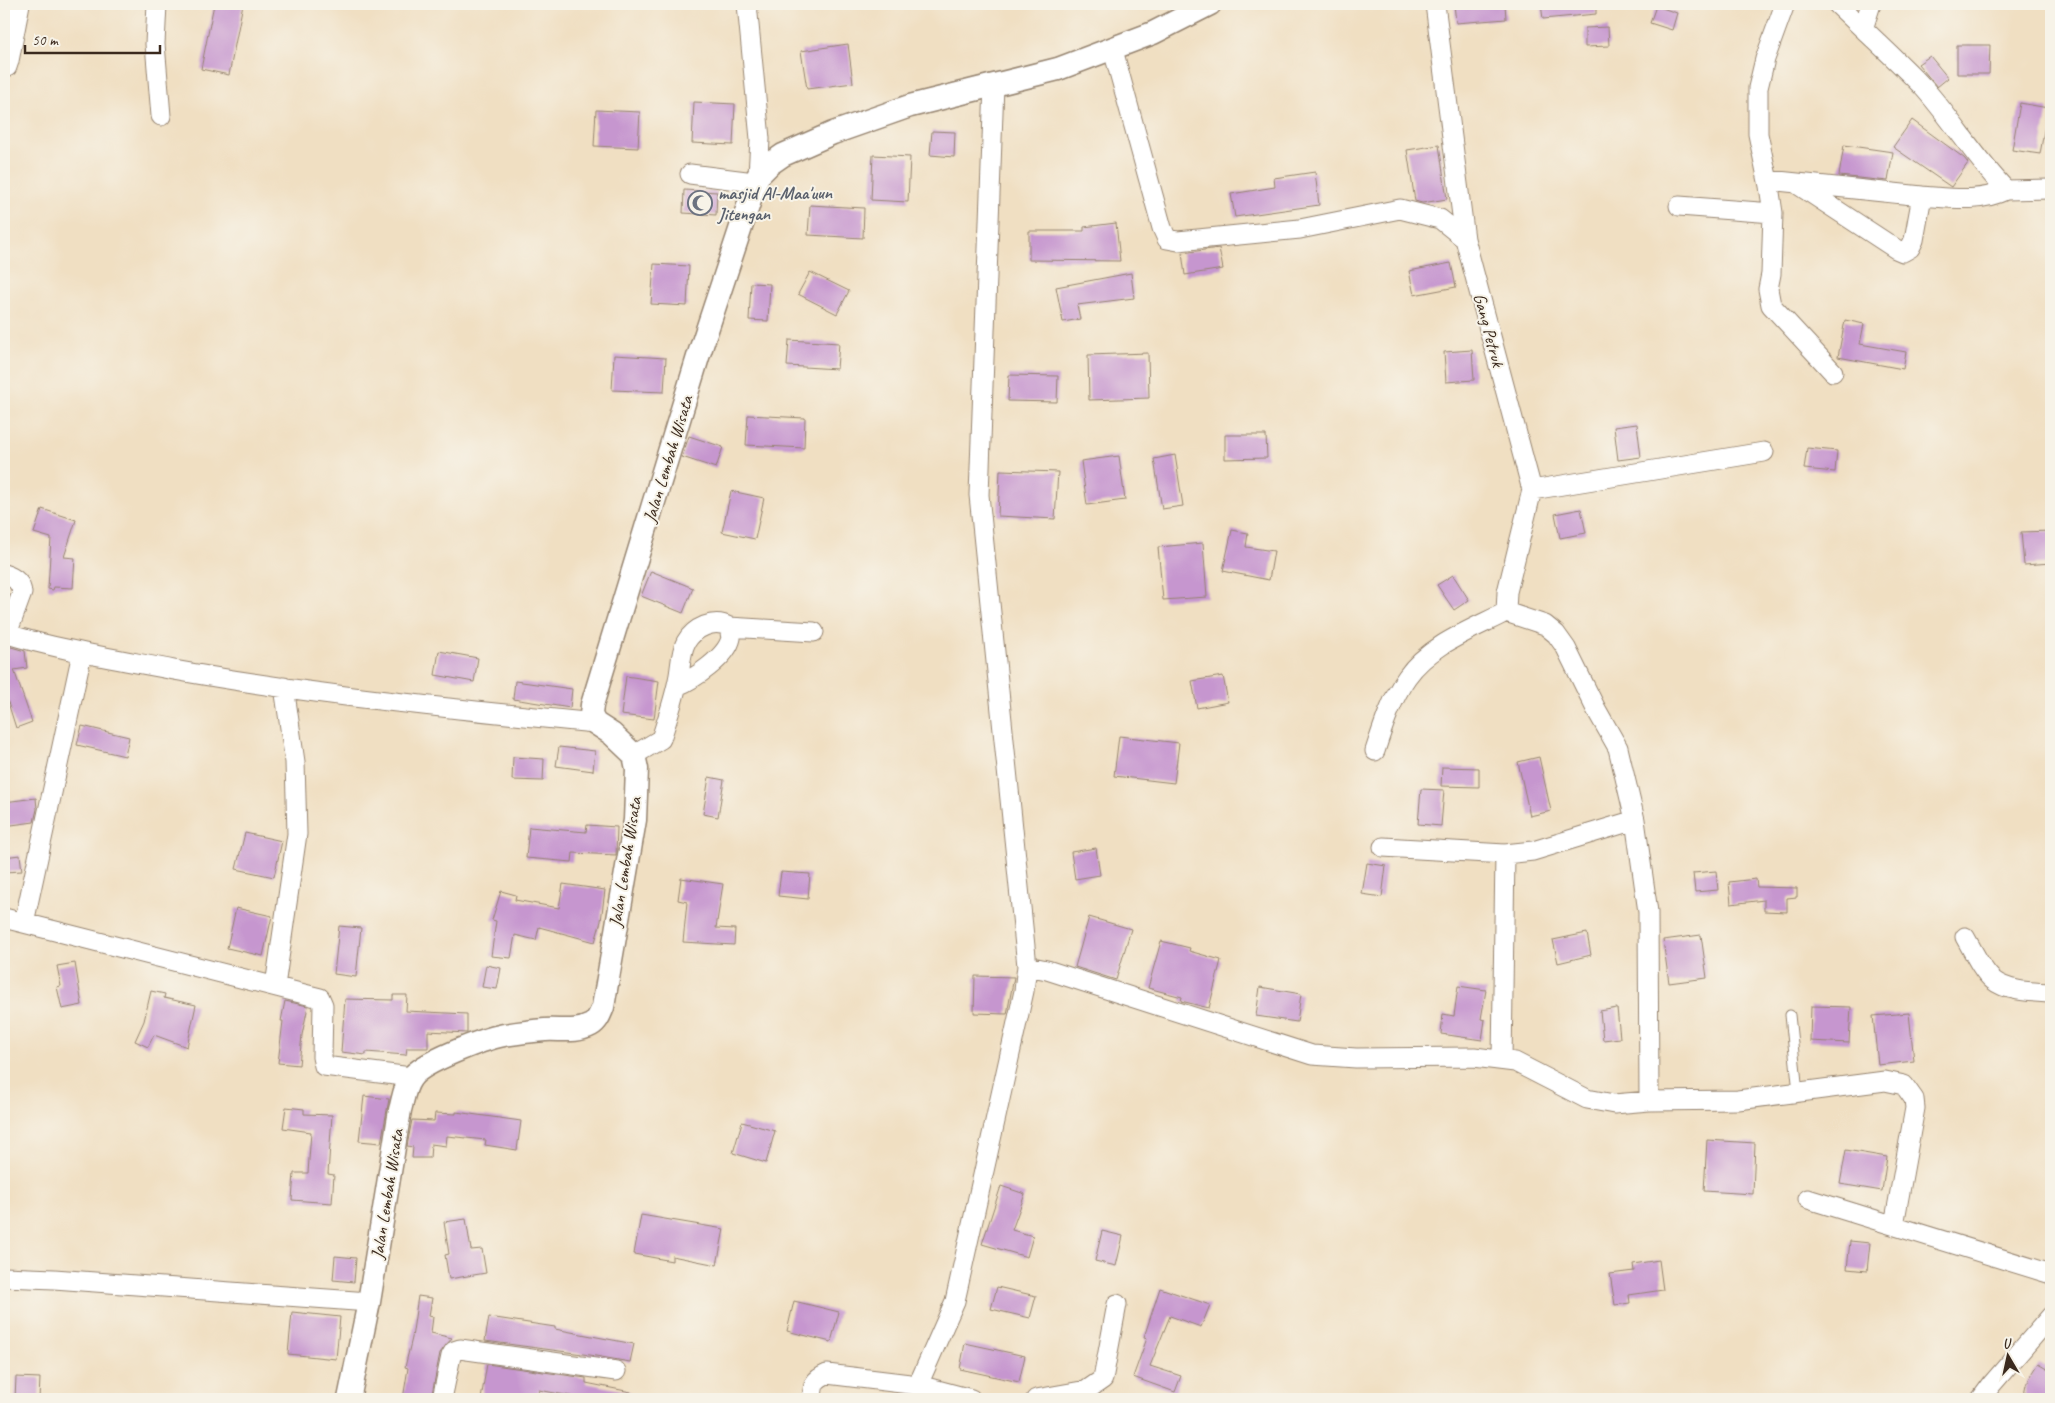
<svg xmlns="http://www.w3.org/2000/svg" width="2055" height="1403" font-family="Caveat,sans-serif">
<rect width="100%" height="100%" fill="#f7f3e8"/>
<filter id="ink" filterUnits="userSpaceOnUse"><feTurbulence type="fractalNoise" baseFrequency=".02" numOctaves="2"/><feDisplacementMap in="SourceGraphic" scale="10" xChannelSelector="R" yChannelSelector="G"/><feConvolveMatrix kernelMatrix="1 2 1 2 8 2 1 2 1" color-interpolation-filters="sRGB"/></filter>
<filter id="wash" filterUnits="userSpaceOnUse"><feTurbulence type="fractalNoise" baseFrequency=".0096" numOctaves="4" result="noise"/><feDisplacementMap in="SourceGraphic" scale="20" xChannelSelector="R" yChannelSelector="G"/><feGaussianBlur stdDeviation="1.12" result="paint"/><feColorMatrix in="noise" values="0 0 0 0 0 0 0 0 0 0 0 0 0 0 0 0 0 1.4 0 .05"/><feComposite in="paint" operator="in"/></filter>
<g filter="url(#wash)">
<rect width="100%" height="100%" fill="#f0dfc2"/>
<g id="blocks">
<path fill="#c696cf" d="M 214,4 L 243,4 L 229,75 L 201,69 Z
M 1454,4 L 1505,4 L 1506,19 L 1456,23 Z
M 1541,4 L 1596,4 L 1596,14 L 1543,19 Z
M 1656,6 L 1677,13 L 1672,30 L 1650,23 Z
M 1608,27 L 1609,46 L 1585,47 L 1585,28 Z
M 848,44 L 853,83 L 807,89 L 801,51 Z
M 1957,45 L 1990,45 L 1989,74 L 1957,74 Z
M 1930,56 L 1948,78 L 1937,87 L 1918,64 Z
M 694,102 L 735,104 L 733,145 L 692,143 Z
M 2020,103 L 2048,108 L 2040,154 L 2012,150 Z
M 596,110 L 640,112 L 638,148 L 594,146 Z
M 1912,120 L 1964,158 L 1968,163 L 1951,187 L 1893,147 Z
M 932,131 L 955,132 L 954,157 L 930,155 Z
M 1439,145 L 1447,199 L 1422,203 L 1415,201 L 1407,150 Z
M 1844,145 L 1893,152 L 1888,181 L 1839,176 Z
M 873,155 L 910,157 L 908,202 L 871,200 Z
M 1315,172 L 1319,205 L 1235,217 L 1231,194 L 1275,187 L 1274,178 Z
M 684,190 L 717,192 L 716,215 L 683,213 Z
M 810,205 L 864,208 L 863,238 L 808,235 Z
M 1116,223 L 1120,261 L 1029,260 L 1029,231 L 1084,231 L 1084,227 Z
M 1219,248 L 1223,269 L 1185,275 L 1182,253 Z
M 1451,263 L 1456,287 L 1414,295 L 1409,271 Z
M 654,264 L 689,266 L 687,306 L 651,304 Z
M 810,272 L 849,291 L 837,314 L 798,294 Z
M 1131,273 L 1134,298 L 1077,305 L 1080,319 L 1063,322 L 1056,287 Z
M 751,283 L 770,284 L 768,321 L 749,320 Z
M 1845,320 L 1864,324 L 1860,344 L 1906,352 L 1903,369 L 1838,357 Z
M 789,340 L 839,343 L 837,369 L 787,366 Z
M 1472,350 L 1474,380 L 1446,382 L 1444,352 Z
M 1148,353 L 1149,398 L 1089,400 L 1088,355 Z
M 614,355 L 666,358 L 664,392 L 612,390 Z
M 1009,375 L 1058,376 L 1057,402 L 1008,401 Z
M 748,415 L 805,418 L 804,448 L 746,445 Z
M 1637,424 L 1641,457 L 1618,460 L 1614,427 Z
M 1225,435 L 1266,435 L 1267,458 L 1225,459 Z
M 689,436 L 723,447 L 716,468 L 682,457 Z
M 1807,448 L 1837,451 L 1835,472 L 1804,469 Z
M 1175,455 L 1183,506 L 1162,509 L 1154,459 Z
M 1119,456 L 1125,500 L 1087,505 L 1081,461 Z
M 1000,470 L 1058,472 L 1055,519 L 998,516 Z
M 731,491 L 764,498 L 755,539 L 722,532 Z
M 42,509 L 76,520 L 64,557 L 75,558 L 73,588 L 54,587 L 53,590 L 48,589 L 51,538 L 34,533 Z
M 1581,509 L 1586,533 L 1560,538 L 1555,514 Z
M 1232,530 L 1248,533 L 1246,547 L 1274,551 L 1269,580 L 1223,571 Z
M 2051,531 L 2051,563 L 2024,565 L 2021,532 Z
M 1203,543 L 1207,597 L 1163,600 L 1158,547 Z
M 651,571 L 693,588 L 683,613 L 641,596 Z
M 1453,575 L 1469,600 L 1454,610 L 1437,585 Z
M 4,645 L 25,651 L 27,668 L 14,670 L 32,722 L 16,728 L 4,690 Z
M 439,651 L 478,658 L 474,682 L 435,675 Z
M 626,676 L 659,681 L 654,719 L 621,715 Z
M 1223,676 L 1228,702 L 1197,708 L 1192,681 Z
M 515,681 L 572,689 L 570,708 L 513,699 Z
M 82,726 L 129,737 L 125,756 L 77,745 Z
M 1119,736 L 1179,743 L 1174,783 L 1114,776 Z
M 559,747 L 595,751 L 593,771 L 556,766 Z
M 513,757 L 544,759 L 543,781 L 512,780 Z
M 1539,757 L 1551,811 L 1530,816 L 1518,762 Z
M 1442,767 L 1479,768 L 1479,787 L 1441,786 Z
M 709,777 L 724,780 L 718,817 L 703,814 Z
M 1421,789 L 1444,790 L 1441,826 L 1418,824 Z
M 36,798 L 37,809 L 34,822 L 4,826 L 4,802 Z
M 587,825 L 617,827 L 616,855 L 573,853 L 572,862 L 526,858 L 529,827 L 586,832 Z
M 245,833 L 282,841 L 274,877 L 236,869 Z
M 1096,848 L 1100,875 L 1075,879 L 1071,852 Z
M 20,855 L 22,871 L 4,872 L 4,857 Z
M 1367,863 L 1386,866 L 1382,897 L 1362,894 Z
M 1716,871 L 1718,890 L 1695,892 L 1693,873 Z
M 781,872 L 810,874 L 808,899 L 778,896 Z
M 681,878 L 723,884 L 716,928 L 735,929 L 734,945 L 683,942 L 687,902 L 678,900 Z
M 1756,879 L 1757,887 L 1797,888 L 1797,897 L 1787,898 L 1787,912 L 1764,911 L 1764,900 L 1731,904 L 1729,882 Z
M 563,884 L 605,890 L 601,921 L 595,942 L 539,927 L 536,940 L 515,935 L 511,958 L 491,956 L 496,921 L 492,920 L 501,891 L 516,895 L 515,900 L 559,908 Z
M 236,908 L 272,916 L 263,956 L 227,948 Z
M 1089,917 L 1131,929 L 1116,980 L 1075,967 Z
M 339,926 L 361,928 L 356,977 L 334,974 Z
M 1587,933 L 1591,955 L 1558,963 L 1553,940 Z
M 1701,935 L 1707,978 L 1669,983 L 1663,940 Z
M 1161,941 L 1190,948 L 1189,951 L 1221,960 L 1209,1008 L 1181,1001 L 1182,997 L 1148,988 Z
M 75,963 L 82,1005 L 62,1009 L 57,987 L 61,986 L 57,966 Z
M 486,965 L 501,968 L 497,989 L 482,987 Z
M 975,976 L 1014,977 L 1007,1014 L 974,1013 Z
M 1458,986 L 1486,990 L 1481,1019 L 1485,1020 L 1482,1040 L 1441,1034 L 1443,1014 L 1454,1016 Z
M 1260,987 L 1301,994 L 1297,1022 L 1256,1016 Z
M 151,991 L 165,994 L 164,998 L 196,1005 L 187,1047 L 154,1035 L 148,1047 L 135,1041 L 144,1021 Z
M 393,995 L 407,995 L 406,1011 L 467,1014 L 467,1033 L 428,1031 L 428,1048 L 407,1048 L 406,1055 L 366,1052 L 366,1055 L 341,1052 L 345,999 L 393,1000 Z
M 285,1001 L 308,1006 L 302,1035 L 299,1065 L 278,1063 L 283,1021 L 281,1021 Z
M 1811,1006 L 1851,1007 L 1849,1043 L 1810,1041 Z
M 1617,1008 L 1620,1038 L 1603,1040 L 1600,1011 Z
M 1909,1013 L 1914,1061 L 1878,1065 L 1873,1016 Z
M 364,1096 L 389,1099 L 381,1143 L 359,1141 Z
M 286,1107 L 304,1109 L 304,1114 L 332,1115 L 328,1174 L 334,1175 L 332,1203 L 292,1200 L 294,1173 L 308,1173 L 311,1132 L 283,1128 Z
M 456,1112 L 521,1121 L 517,1150 L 485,1145 L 486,1140 L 447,1136 L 446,1146 L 431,1144 L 430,1158 L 412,1158 L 413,1147 L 407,1146 L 412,1120 L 434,1121 L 435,1113 L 456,1114 Z
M 742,1122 L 775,1131 L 766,1163 L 733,1153 Z
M 1707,1140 L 1755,1143 L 1753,1194 L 1704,1191 Z
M 1846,1150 L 1887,1157 L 1882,1191 L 1840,1184 Z
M 1001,1186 L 1025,1194 L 1012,1230 L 1033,1236 L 1027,1257 L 982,1244 Z
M 641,1215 L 724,1229 L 717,1265 L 672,1256 L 672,1261 L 634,1254 Z
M 466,1219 L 471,1250 L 482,1249 L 486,1273 L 449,1279 L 445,1255 L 449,1254 L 444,1222 Z
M 1102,1231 L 1123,1236 L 1116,1266 L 1095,1261 Z
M 1850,1241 L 1870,1243 L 1867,1271 L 1847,1269 Z
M 335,1256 L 356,1258 L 354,1282 L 333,1280 Z
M 1659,1260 L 1663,1290 L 1629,1295 L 1630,1303 L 1615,1305 L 1610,1274 L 1634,1271 L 1633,1264 Z
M 997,1287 L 1036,1296 L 1030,1318 L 991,1309 Z
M 1160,1288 L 1210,1305 L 1201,1327 L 1170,1316 L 1150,1366 L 1181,1376 L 1175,1392 L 1133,1377 L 1147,1338 L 1144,1337 Z
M 418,1296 L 432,1298 L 429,1316 L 433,1317 L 431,1333 L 452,1338 L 440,1353 L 431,1399 L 403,1399 L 408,1368 L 405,1367 L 412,1338 Z
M 794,1301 L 839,1312 L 831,1342 L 787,1331 Z
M 292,1312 L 340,1317 L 336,1359 L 288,1354 Z
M 489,1317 L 555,1327 L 555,1329 L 634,1344 L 630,1362 L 590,1355 L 485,1341 Z
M 965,1343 L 1025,1356 L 1019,1382 L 960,1369 Z
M 2039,1363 L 2051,1370 L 2051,1399 L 2023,1399 L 2026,1384 Z
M 487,1364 L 586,1378 L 586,1383 L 631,1392 L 630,1399 L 586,1399 L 539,1390 L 537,1399 L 481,1399 Z
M 16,1377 L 40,1378 L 39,1399 L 15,1399 Z"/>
</g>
</g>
<g filter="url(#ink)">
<use href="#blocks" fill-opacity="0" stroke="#968470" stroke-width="1"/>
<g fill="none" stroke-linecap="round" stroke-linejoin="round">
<defs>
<path id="service" d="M 1790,1015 L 1798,1092"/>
<path id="minor" d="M 157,4 L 155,44 L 161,116
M 747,4 L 760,139 L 758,176
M 1435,4 L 1465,239 L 1532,490 L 1507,592 L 1506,612 L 1545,625 L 1556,634 L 1566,648 L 1596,709 L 1618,748 L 1635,820 L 1648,912 L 1649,1101
M 1785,4 L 1765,59 L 1758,88 L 1758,134 L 1769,186 L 1773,213 L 1771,274 L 1768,289 L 1771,305 L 1833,372
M 1837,4 C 1865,31 1895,58 1922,86 C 1952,119 1975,158 2006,190 L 2051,189
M 1863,29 L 1871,4
M 1113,50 L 1162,228 L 1167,239 L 1178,241 L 1300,229 L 1400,209 L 1440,219 L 1465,239
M 4,68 L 7,67 L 9,61 L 20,4
M 690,174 L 754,182
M 1768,180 L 1922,196
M 1797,184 L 1896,249 L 1903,252 L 1910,248 L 1914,240 L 1922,196 C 1950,198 1979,203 2006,190
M 1679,206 L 1773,213
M 1532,490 L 1764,452
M 4,574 C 14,577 21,582 22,593 L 7,634
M 4,633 C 59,650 117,659 174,670 C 313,695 454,709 595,723
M 677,686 C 694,679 727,657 731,638 L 729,627
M 1375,751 C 1383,726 1392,698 1407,677 C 1429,645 1473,629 1506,612
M 634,755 L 661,739 C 667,720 674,700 678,680 C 681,668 680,653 686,642 C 694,628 714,618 729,627 L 814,632
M 1383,847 L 1505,854 L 1533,851 L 1635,820
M 4,918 L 316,997 L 320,998 L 323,1005 L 322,1057 L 324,1066 L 411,1077
M 24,923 L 82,653
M 1965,937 C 1972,949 1982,971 1993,980 C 2007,992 2035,992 2051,993
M 1027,966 L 1047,970 L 1312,1055 L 1356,1058 L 1474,1057 L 1515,1062 L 1587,1099 L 1614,1104 L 1649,1101 L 1738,1100 L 1885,1081 L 1904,1085 L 1914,1099 L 1915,1108 L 1894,1225
M 275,986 L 297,834 L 295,762 L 284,687
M 1502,1060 L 1505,854
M 1808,1199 L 2051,1274
M 4,1277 L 54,1279 L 369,1302
M 442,1399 L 451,1356 L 454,1351 L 460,1349 L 616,1371
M 812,1399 C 813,1385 813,1380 827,1374 L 918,1385
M 971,1399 L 918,1385 L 955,1301 L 1024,991 L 1027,966 L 979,495 L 994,85
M 1036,1399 L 1087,1390 L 1103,1379 L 1117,1304
M 1981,1399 L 1992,1384 L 2051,1316"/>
<path id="tertiary" d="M 349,1399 L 369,1302 L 400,1110 C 403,1100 404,1087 411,1078 C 422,1062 484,1039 504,1035 C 517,1033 532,1031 545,1030 C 561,1029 576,1033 591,1025 C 598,1021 600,1014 603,1007 L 635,820 L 637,769 L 634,755 L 612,734 L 595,723 L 591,715 L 592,705 L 698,357 L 758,176 L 770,164 L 783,155 L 833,133 L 910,106 L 1058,69 L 1153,33 L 1210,4"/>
</defs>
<use href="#service" stroke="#968470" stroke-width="11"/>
<use href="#minor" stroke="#968470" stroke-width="21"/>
<use href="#tertiary" stroke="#968470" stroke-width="25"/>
<use href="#service" stroke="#fff" stroke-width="9"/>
<use href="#minor" stroke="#fff" stroke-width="19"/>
<use href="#tertiary" stroke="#fff" stroke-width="22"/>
</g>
</g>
<defs>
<symbol id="mosque-ring" viewBox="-11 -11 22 22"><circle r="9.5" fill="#f7f3e8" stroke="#6b7280" stroke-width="1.5"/><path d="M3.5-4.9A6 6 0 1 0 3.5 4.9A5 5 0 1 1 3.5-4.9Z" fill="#6b7280"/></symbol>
</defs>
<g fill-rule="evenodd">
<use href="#mosque-ring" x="686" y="189" width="28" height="28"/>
</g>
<g text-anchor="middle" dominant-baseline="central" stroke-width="4" stroke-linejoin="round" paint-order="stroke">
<g font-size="18" font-weight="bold" fill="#5b616d" stroke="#f7f3e8" text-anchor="start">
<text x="718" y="193">masjid Al-Maa'uun<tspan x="718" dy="21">Jitengan</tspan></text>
</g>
<g font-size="18" fill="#3b2a1e" stroke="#f7f3e8">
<text transform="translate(1489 330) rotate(75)">Gang Petruk</text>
<text transform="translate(668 459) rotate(-73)">Jalan Lembah Wisata</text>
<text transform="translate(625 862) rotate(-81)">Jalan Lembah Wisata</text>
<text transform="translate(387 1194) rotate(-81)">Jalan Lembah Wisata</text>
</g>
</g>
<rect width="2055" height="1403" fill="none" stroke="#f7f3e8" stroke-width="20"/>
<g transform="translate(2008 1356) rotate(351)" stroke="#f7f3e8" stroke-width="4" paint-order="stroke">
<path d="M0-4L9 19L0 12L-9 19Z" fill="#3b2a1e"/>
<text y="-8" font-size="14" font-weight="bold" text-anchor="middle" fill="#3b2a1e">U</text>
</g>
<path d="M25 45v8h135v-8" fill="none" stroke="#3b2a1e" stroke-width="2.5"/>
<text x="32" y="45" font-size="15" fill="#3b2a1e" stroke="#f7f3e8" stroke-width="4" paint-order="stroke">50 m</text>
</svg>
